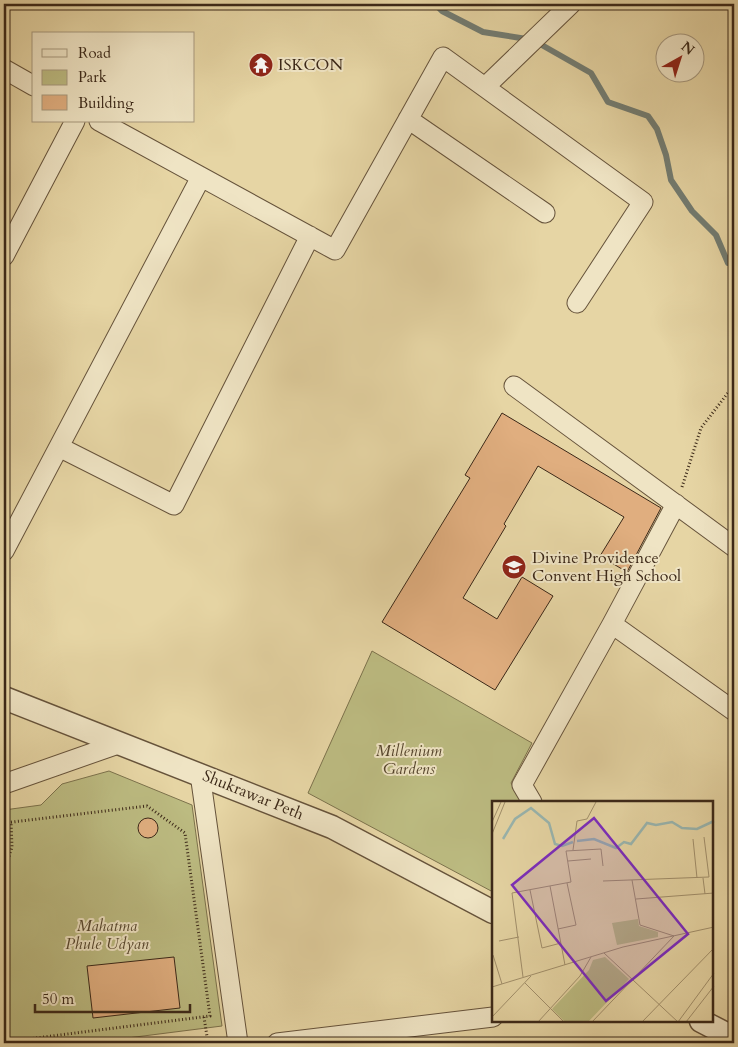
<svg xmlns="http://www.w3.org/2000/svg" width="738" height="1047" font-family="Cardo,serif">
<rect width="100%" height="100%" fill="#e6d5a4"/>
<filter id="stains"><feTurbulence type="fractalNoise" baseFrequency=".004" numOctaves="4"/><feColorMatrix values="0 0 0 0 .2 0 0 0 0 .09 0 0 0 0 .02 0 0 0 .5 -.17"/></filter>
<radialGradient id="worn" r=".72"><stop offset=".6" stop-color="#630" stop-opacity="0"/><stop offset="1" stop-color="#630" stop-opacity=".3"/></radialGradient>
<path fill="#bcbb81" stroke="#7c724c" d="M 372,651 L 532,743 L 511,783 L 523,802 L 493,802 L 493,892 L 308,793 Z
M 109,771 L 192,805 L 222,1026 L 88,1043 L 4,1043 L 4,810 L 41,805 L 62,784 Z"/>
<g fill="none" stroke-linecap="round" stroke-linejoin="round">
<path stroke="#737d73" stroke-width="6" d="M 435,4 L 442,11 L 483,32 L 533,40 L 591,73 L 608,102 L 648,116 L 657,129 L 666,155 L 671,180 L 692,211 L 716,235 L 728,263 L 734,264"/>
</g>
<path fill="#e0ae7f" stroke="#3b2818" d="M 502,413 L 661,508 L 627,572 L 600,556 L 624,517 L 538,466 L 504,524 L 506,526 L 463,598 L 497,619 L 522,577 L 553,596 L 495,690 L 382,622 L 470,478 L 465,475 Z
M138 828a10 10 0 1 1 20 0a10 10 0 1 1-20 0Z
M 174,957 L 180,1008 L 93,1018 L 87,966 Z"/>
<g fill="none" stroke-linecap="round" stroke-linejoin="round">
<defs>
<path id="minor" d="M 4,69 L 34,86
M 485,87 L 571,4
M 408,119 L 545,213
M 99,121 L 335,250 L 443,57 L 643,202 L 577,303
M 4,256 L 75,121
M 514,386 L 734,547
M 59,447 L 174,505 L 310,236
M 4,551 L 201,177
M 612,624 L 734,711
M 200,774 L 238,1043
M 4,784 L 118,744
M 532,802 L 522,785 L 612,624 L 676,504
M 277,1043 L 493,1017"/>
<path id="tertiary" d="M 4,698 L 332,827 L 493,912
M 701,1021 L 734,1038"/>
</defs>
<use href="#minor" stroke="#66533b" stroke-width="21"/>
<use href="#tertiary" stroke="#66533b" stroke-width="25"/>
<path stroke="#3b2818" stroke-width="3" stroke-dasharray="1 2.5" stroke-linecap="butt" d="M 682,487 L 701,428 L 734,385
M 4,823 L 147,806 L 185,833 L 210,1016 L 4,1042
M 4,873 L 12,847 L 11,822
M 204,1017 L 208,1043"/>
<use href="#minor" stroke="#efe4c4" stroke-width="19"/>
<use href="#tertiary" stroke="#efe4c4" stroke-width="22"/>
</g>
<defs>
<symbol id="temple-disc" viewBox="-11 -11 22 22"><circle r="9.5" fill="#8f2418" stroke="#efe4c4"/><path d="M0-6L5-2H3V0L6.5 2.5H4V6H1.5V3h-3V6H-4V2.5H-6.5L-3 0V-2H-5Z" fill="#fff"/></symbol>
<symbol id="school-disc" viewBox="-11 -11 22 22"><circle r="9.5" fill="#8f2418" stroke="#efe4c4"/><path d="M0-5L7-2L0 1L-7-2ZM-4 1L0 2.5L4 1V4Q0 6-4 4Z" fill="#fff"/></symbol>
</defs>
<g fill-rule="evenodd">
<use href="#temple-disc" x="247" y="51" width="28" height="28"/>
<use href="#school-disc" x="500" y="553" width="28" height="28"/>
</g>
<g text-anchor="middle" dominant-baseline="central" stroke-width="4" stroke-linejoin="round" paint-order="stroke">
<g font-size="16" fill="#3b2818" stroke="#efe4c4" text-anchor="start">
<text x="278" y="65">ISKCON</text>
<text x="532" y="558">Divine Providence<tspan x="532" dy="18">Convent High School</tspan></text>
</g>
<g font-size="16" font-style="italic" fill="#55452d" stroke="#efe4c4">
<text x="409" y="751">Millenium<tspan x="409" dy="18">Gardens</tspan></text>
<text x="107" y="926">Mahatma<tspan x="107" dy="18">Phule Udyan</tspan></text>
</g>
<g font-size="16" fill="#3b2818" stroke="#efe4c4">
<text transform="translate(253 795) rotate(22)">Shukrawar Peth</text>
</g>
</g>
<g transform="translate(492 801)">
<rect width="221" height="221" fill="#e6d5a4"/>
<path d="M 146,118 L 147,125 L 166,131 L 166,136 L 125,144 L 120,122 ZM 113,156 L 137,178 L 96,221 L 73,221 L 60,208 L 97,169 L 101,159 Z" fill="#bcbb81"/>
<path fill="none" stroke="#99b6b0" stroke-width="2.5" d="M 11,38 L 23,18 L 39,7 L 57,22 L 63,43 L 70,45 L 81,41M 85,40 L 102,38 L 124,47 L 132,41 L 139,43 L 155,22 L 164,24 L 180,21 L 190,27 L 205,28 L 222,20"/>
<path fill="none" stroke="#a2906c" stroke-width="1" d="M 0,21 L 9,1M 0,33 L 13,1M 201,38 L 205,77M 81,49 L 85,20 L 95,18 L 104,1M 76,60 L 99,58M 211,77 L 213,93M 111,80 L 217,76 L 212,36M 58,85 L 73,164M 38,89 L 50,147 L 69,142M 144,98 L 222,92M 66,128 L 84,124 L 75,82M 7,140 L 27,136M 112,152 L 186,221M 1,154 L 10,183M 31,176 L 20,92 L 79,81 L 74,50 L 109,48 L 111,65M 33,182 L 72,221M 0,186 L 131,146 L 222,126M 0,216 L 39,175M 46,221 L 88,175 L 99,156M 100,221 L 182,135 L 148,124 L 140,79M 150,221 L 222,147M 186,221 L 222,172M 194,221 L 222,185"/>
<path fill="#7b2cbf" fill-opacity="0.15" stroke="#7b2cbf" stroke-width="2.5" d="M 102,17 L 196,133 L 114,200 L 20,84 Z"/>
<rect width="221" height="221" fill="none" stroke="#3b2818" stroke-width="2.5"/>
</g>
<rect width="738" height="1047" fill="none" stroke="#e6d5a4" stroke-width="20"/>
<rect x="5" y="5" width="728" height="1037" fill="none" stroke="#3b2818" stroke-width="2.5"/>
<rect x="10" y="10" width="718" height="1027" fill="none" stroke="#3b2818"/>
<rect x="32" y="32" width="162" height="90" fill="#efe4c4" stroke="#a7997f"/>
<rect x="42" y="49" width="25" height="8" fill="#efe4c4" stroke="#a7997f"/>
<text x="78" y="58" font-size="15" fill="#3b2818">Road</text>
<rect x="42" y="70" width="25" height="15" fill="#bcbb81" stroke="#a7997f"/>
<text x="78" y="82" font-size="15" fill="#3b2818">Park</text>
<rect x="42" y="95" width="25" height="15" fill="#e0ae7f" stroke="#a7997f"/>
<text x="78" y="108" font-size="15" fill="#3b2818">Building</text>
<g transform="translate(680 58) rotate(39)"><circle r="24" fill="#efe4c4" stroke="#a7997f"/>
<path d="M0-4L9 19L0 12L-9 19Z" fill="#8f2418"/>
<text y="-8" font-size="14" font-weight="bold" text-anchor="middle" fill="#3b2818">N</text>
</g>
<path d="M35 1004v8h155v-8" fill="none" stroke="#3b2818" stroke-width="2.5"/>
<text x="42" y="1004" font-size="15" fill="#3b2818" stroke="#efe4c4" stroke-width="4" paint-order="stroke">50 m</text>
<rect width="100%" height="100%" filter="url(#stains)"/>
<rect width="100%" height="100%" fill="url(#worn)"/>
</svg>
